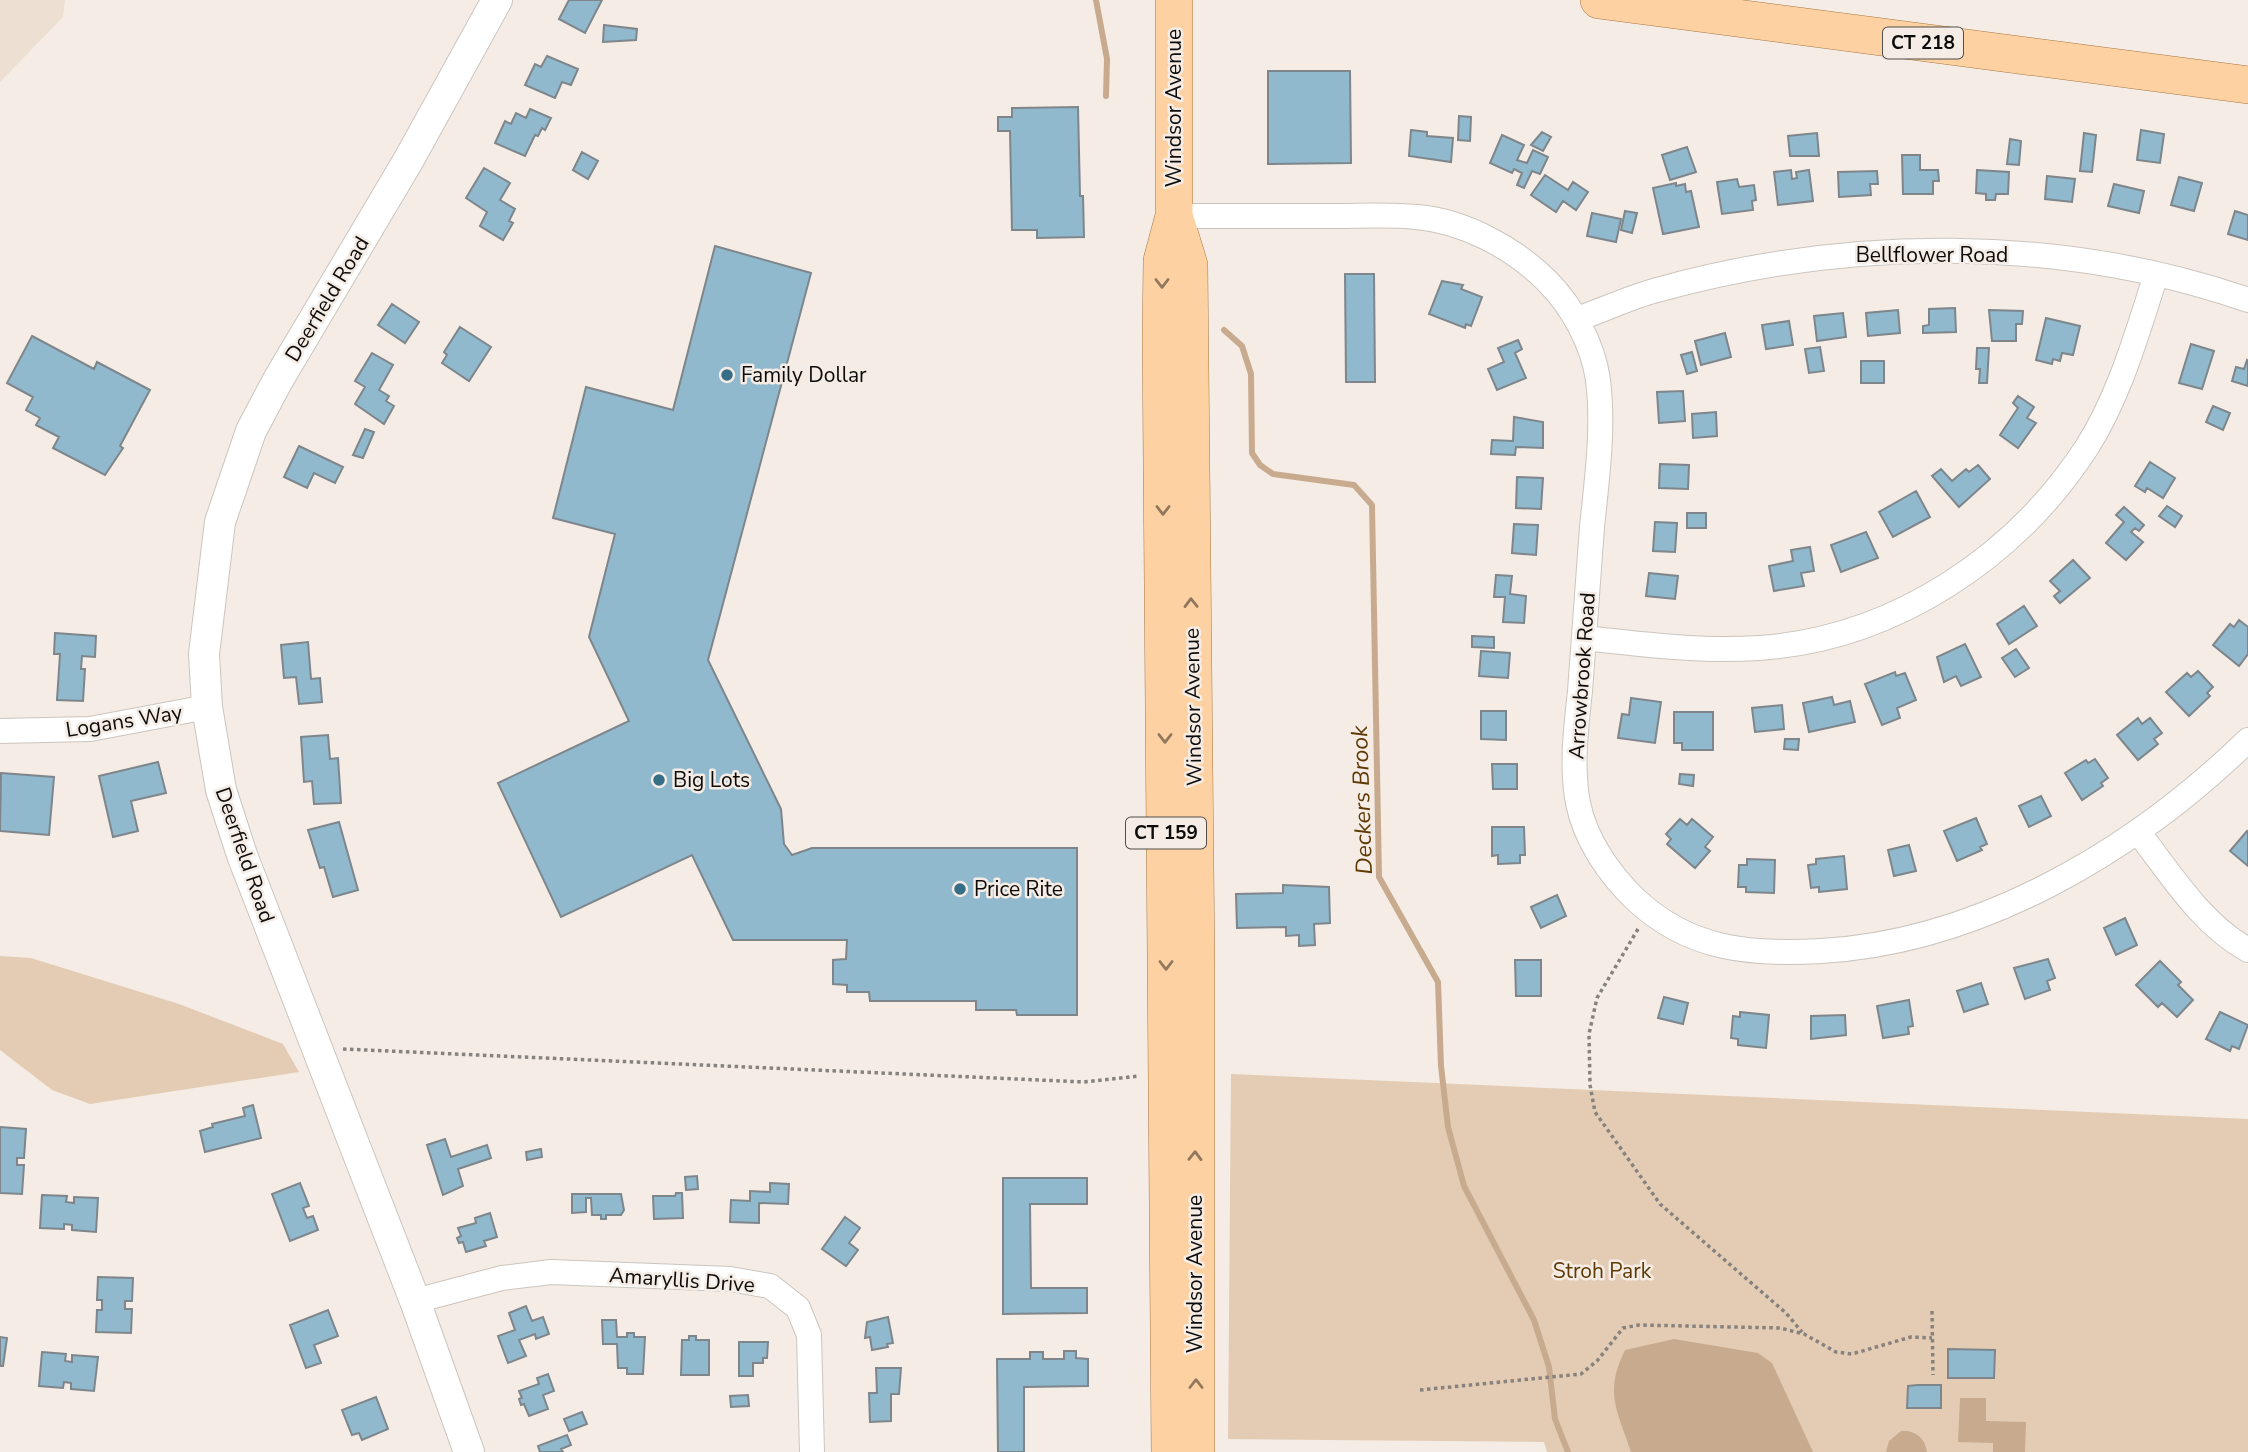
<svg xmlns="http://www.w3.org/2000/svg" width="2248" height="1452" font-family="'Nunito Sans',sans-serif">
<rect width="100%" height="100%" fill="#f4ece5"/>
<path fill="#ede0d3" d="M 0,0 L 65,0 L 63,17 L 0,82 Z"/>
<path fill="#e4ccb4" d="M 0,956 L 31,958 L 179,1004 L 283,1044 L 299,1072 L 90,1104 L 52,1090 L 0,1050 Z
M 1231,1074 L 2248,1119 L 2248,1452 L 1547,1452 L 1544,1442 L 1228,1439 Z"/>
<path fill="#c8ab8e" d="M 1674,1339 L 1758,1353 L 1772,1363 L 1813,1452 L 1631,1452 C 1617,1409 1604,1393 1625,1350 Z
M 1960,1398 L 1986,1398 L 1986,1421 L 2026,1422 L 2025,1452 L 1993,1452 L 1993,1443 L 1958,1442 Z
M 1901,1431 C 1915,1430 1925,1437 1927,1452 L 1886,1452 L 1889,1441 Z"/>
<g fill="none" stroke-linecap="round" stroke-linejoin="round">
<path stroke="#c8ab8e" stroke-width="6" d="M 1096,0 L 1107,59 L 1106,96
M 1224,330 L 1242,346 L 1251,374 L 1252,453 L 1260,465 L 1273,474 L 1354,485 L 1372,505 L 1379,877 L 1438,982 L 1441,1066 L 1448,1127 L 1464,1186 L 1534,1320 L 1549,1367 L 1555,1419 L 1568,1452"/>
</g>
<path fill="#91b9ce" stroke="#7e868b" stroke-width="2" d="M 569,0 L 602,0 L 585,33 L 559,19 Z
M 604,25 L 637,29 L 636,40 L 603,42 Z
M 547,56 L 578,69 L 571,85 L 562,82 L 555,98 L 525,85 L 535,64 L 541,67 Z
M 1268,71 L 1350,71 L 1351,163 L 1268,164 Z
M 1078,107 L 1080,196 L 1083,196 L 1084,237 L 1037,238 L 1037,230 L 1012,230 L 1010,131 L 998,131 L 998,117 L 1012,117 L 1012,108 Z
M 530,109 L 551,118 L 545,130 L 542,128 L 538,136 L 535,135 L 525,156 L 495,143 L 505,121 L 511,124 L 516,113 L 526,118 Z
M 1459,116 L 1471,117 L 1470,141 L 1458,140 Z
M 1411,130 L 1427,132 L 1427,136 L 1453,138 L 1451,162 L 1409,156 Z
M 2141,130 L 2164,134 L 2160,163 L 2137,160 Z
M 1542,132 L 1551,137 L 1543,151 L 1531,145 Z
M 1817,133 L 1819,156 L 1790,156 L 1788,136 Z
M 2084,133 L 2096,135 L 2092,172 L 2080,171 Z
M 1502,135 L 1524,145 L 1517,160 L 1527,163 L 1533,150 L 1548,157 L 1540,174 L 1532,171 L 1524,188 L 1517,185 L 1522,173 L 1514,169 L 1512,173 L 1490,163 Z
M 2010,139 L 2021,141 L 2019,165 L 2007,164 Z
M 1687,147 L 1696,172 L 1670,180 L 1662,155 Z
M 582,152 L 598,161 L 588,179 L 573,170 Z
M 1902,155 L 1920,155 L 1920,170 L 1938,170 L 1939,181 L 1933,181 L 1933,194 L 1903,194 Z
M 484,168 L 510,183 L 500,200 L 515,209 L 509,221 L 513,223 L 503,240 L 480,226 L 487,212 L 466,198 Z
M 1791,170 L 1792,179 L 1797,178 L 1796,172 L 1809,170 L 1813,201 L 1778,205 L 1774,172 Z
M 1977,170 L 2009,172 L 2008,194 L 1996,194 L 1995,200 L 1986,200 L 1986,194 L 1976,193 Z
M 1877,171 L 1878,184 L 1870,184 L 1871,195 L 1839,197 L 1838,172 Z
M 1545,175 L 1568,190 L 1573,182 L 1588,192 L 1576,210 L 1563,201 L 1556,212 L 1531,195 Z
M 2047,176 L 2075,179 L 2072,202 L 2045,199 Z
M 2179,177 L 2202,183 L 2194,211 L 2171,205 Z
M 1737,179 L 1739,187 L 1754,185 L 1756,200 L 1752,201 L 1753,210 L 1722,214 L 1717,182 Z
M 1676,183 L 1676,186 L 1685,184 L 1686,192 L 1691,191 L 1699,227 L 1663,234 L 1653,188 Z
M 2114,184 L 2144,191 L 2139,213 L 2108,206 Z
M 1625,211 L 1637,213 L 1632,233 L 1621,230 Z
M 2235,211 L 2248,215 L 2248,240 L 2228,234 Z
M 1592,213 L 1621,219 L 1616,242 L 1587,236 Z
M 715,246 L 811,273 L 708,660 L 781,809 L 784,844 L 792,855 L 812,848 L 1077,848 L 1077,1015 L 1017,1015 L 1016,1010 L 976,1010 L 976,1001 L 870,1001 L 869,992 L 847,992 L 847,985 L 833,984 L 833,960 L 846,959 L 847,940 L 733,940 L 692,855 L 561,917 L 498,783 L 629,721 L 589,637 L 615,534 L 553,518 L 586,387 L 673,410 Z
M 1345,274 L 1374,274 L 1375,382 L 1346,382 Z
M 1442,281 L 1463,285 L 1461,289 L 1482,297 L 1471,326 L 1466,324 L 1465,328 L 1429,314 Z
M 392,304 L 419,322 L 405,343 L 378,325 Z
M 1955,308 L 1956,332 L 1923,333 L 1923,326 L 1929,325 L 1929,309 Z
M 1898,310 L 1900,333 L 1868,336 L 1866,313 Z
M 1989,310 L 2023,311 L 2022,324 L 2016,324 L 2016,341 L 1992,341 Z
M 1843,313 L 1846,337 L 1817,341 L 1814,316 Z
M 2046,318 L 2080,326 L 2073,355 L 2062,353 L 2060,361 L 2053,359 L 2052,364 L 2036,360 Z
M 1789,321 L 1793,345 L 1766,349 L 1762,325 Z
M 460,327 L 491,347 L 469,381 L 442,363 L 447,355 L 444,352 Z
M 1725,333 L 1731,357 L 1701,365 L 1695,341 Z
M 32,336 L 94,369 L 97,362 L 150,390 L 120,446 L 123,448 L 105,475 L 53,448 L 59,437 L 36,425 L 40,418 L 26,410 L 33,397 L 7,383 Z
M 1518,340 L 1522,349 L 1515,353 L 1526,378 L 1497,390 L 1488,369 L 1504,362 L 1498,348 Z
M 2191,344 L 2214,351 L 2202,389 L 2179,383 Z
M 1820,347 L 1824,371 L 1809,373 L 1805,349 Z
M 1977,348 L 1989,348 L 1987,383 L 1979,383 L 1980,369 L 1976,369 Z
M 1692,352 L 1697,371 L 1687,374 L 1681,355 Z
M 372,353 L 393,365 L 379,390 L 389,396 L 386,401 L 394,406 L 384,424 L 355,404 L 365,387 L 355,381 Z
M 2247,360 L 2248,361 L 2248,386 L 2232,381 L 2236,367 L 2244,369 Z
M 1861,361 L 1884,361 L 1884,383 L 1861,383 Z
M 1683,391 L 1685,421 L 1659,423 L 1657,392 Z
M 2018,396 L 2034,407 L 2027,418 L 2036,423 L 2018,448 L 2000,435 L 2018,408 L 2013,403 Z
M 2213,406 L 2230,413 L 2223,430 L 2206,422 Z
M 1716,412 L 1717,436 L 1693,438 L 1692,414 Z
M 1514,417 L 1543,422 L 1543,448 L 1516,447 L 1515,455 L 1491,454 L 1492,440 L 1513,441 Z
M 365,429 L 374,432 L 363,458 L 353,455 Z
M 299,446 L 343,467 L 335,483 L 314,473 L 307,488 L 284,477 Z
M 2150,462 L 2175,478 L 2163,498 L 2147,488 L 2145,492 L 2135,486 Z
M 1660,464 L 1689,465 L 1688,489 L 1659,488 Z
M 1978,465 L 1990,479 L 1959,507 L 1932,476 L 1941,469 L 1952,481 L 1966,469 L 1969,472 Z
M 1517,477 L 1543,478 L 1541,509 L 1516,508 Z
M 1916,491 L 1930,517 L 1893,537 L 1879,512 Z
M 2167,506 L 2182,516 L 2175,527 L 2159,516 Z
M 2124,507 L 2144,525 L 2139,531 L 2135,528 L 2131,532 L 2143,542 L 2126,560 L 2106,543 L 2124,522 L 2116,515 Z
M 1687,513 L 1706,513 L 1706,528 L 1687,528 Z
M 1655,522 L 1677,523 L 1675,552 L 1653,551 Z
M 1514,524 L 1538,525 L 1536,555 L 1512,553 Z
M 1866,532 L 1878,558 L 1841,572 L 1831,545 Z
M 1810,547 L 1814,571 L 1801,573 L 1804,586 L 1774,591 L 1769,566 L 1793,561 L 1791,550 Z
M 2073,560 L 2090,578 L 2060,603 L 2054,596 L 2060,591 L 2050,581 Z
M 1649,573 L 1678,576 L 1675,599 L 1646,596 Z
M 1496,575 L 1512,576 L 1510,594 L 1526,596 L 1524,623 L 1503,622 L 1505,597 L 1494,597 Z
M 2024,606 L 2037,626 L 2009,644 L 1997,624 Z
M 2239,620 L 2248,627 L 2248,654 L 2239,666 L 2213,645 L 2230,624 L 2234,627 Z
M 55,633 L 96,636 L 95,657 L 82,656 L 81,669 L 85,669 L 83,701 L 57,700 L 60,654 L 54,654 Z
M 1472,636 L 1494,637 L 1494,648 L 1472,647 Z
M 308,642 L 311,679 L 320,678 L 322,702 L 299,704 L 296,677 L 284,678 L 281,645 Z
M 1965,644 L 1981,677 L 1961,686 L 1956,676 L 1944,682 L 1937,657 Z
M 2016,649 L 2029,668 L 2015,677 L 2002,658 Z
M 1481,651 L 1510,653 L 1508,678 L 1479,676 Z
M 2198,671 L 2213,687 L 2207,693 L 2210,696 L 2189,716 L 2166,692 L 2187,673 L 2191,677 Z
M 1895,672 L 1896,676 L 1905,673 L 1916,700 L 1897,708 L 1900,718 L 1882,725 L 1865,684 Z
M 1832,697 L 1834,705 L 1850,701 L 1855,722 L 1809,732 L 1803,703 Z
M 1631,698 L 1661,702 L 1655,743 L 1618,738 L 1622,714 L 1629,715 Z
M 1782,705 L 1784,729 L 1755,732 L 1752,708 Z
M 1481,711 L 1506,711 L 1506,740 L 1481,739 Z
M 1674,712 L 1713,712 L 1713,750 L 1682,750 L 1682,743 L 1674,743 Z
M 2138,718 L 2142,724 L 2150,718 L 2162,733 L 2154,739 L 2158,744 L 2138,760 L 2117,735 Z
M 328,735 L 330,759 L 338,758 L 341,803 L 314,804 L 312,781 L 304,782 L 301,737 Z
M 1785,739 L 1799,739 L 1798,750 L 1784,749 Z
M 2095,759 L 2108,778 L 2101,783 L 2103,786 L 2082,800 L 2065,773 L 2086,760 L 2088,763 Z
M 158,762 L 166,793 L 131,801 L 138,831 L 113,837 L 99,776 Z
M 1492,764 L 1517,764 L 1517,789 L 1493,789 Z
M 1,773 L 54,777 L 49,835 L 0,831 Z
M 1680,774 L 1694,775 L 1693,786 L 1679,784 Z
M 2041,796 L 2051,816 L 2029,827 L 2019,806 Z
M 1976,818 L 1987,844 L 1980,847 L 1982,850 L 1957,861 L 1944,831 Z
M 1680,819 L 1687,825 L 1692,819 L 1713,837 L 1705,847 L 1710,851 L 1695,868 L 1667,844 L 1671,839 L 1666,834 Z
M 339,822 L 358,890 L 333,897 L 324,867 L 320,868 L 308,830 Z
M 1492,827 L 1524,827 L 1525,855 L 1520,855 L 1520,863 L 1498,864 L 1498,855 L 1492,856 Z
M 2247,831 L 2248,832 L 2248,866 L 2230,851 Z
M 1909,845 L 1916,871 L 1894,876 L 1888,850 Z
M 1844,856 L 1847,889 L 1819,892 L 1819,887 L 1811,888 L 1808,865 L 1816,864 L 1816,859 Z
M 1747,859 L 1775,860 L 1774,893 L 1746,892 L 1746,887 L 1738,887 L 1739,865 L 1747,865 Z
M 1283,885 L 1329,887 L 1330,923 L 1314,924 L 1315,945 L 1299,946 L 1299,935 L 1286,936 L 1286,927 L 1237,928 L 1236,894 L 1283,893 Z
M 1557,895 L 1566,916 L 1541,928 L 1531,907 Z
M 2125,918 L 2137,945 L 2116,955 L 2104,928 Z
M 2048,959 L 2055,978 L 2047,981 L 2050,990 L 2025,999 L 2014,968 Z
M 1515,960 L 1541,960 L 1541,996 L 1516,996 Z
M 2160,961 L 2181,982 L 2178,985 L 2193,1000 L 2177,1017 L 2162,1003 L 2158,1007 L 2136,985 Z
M 1981,983 L 1988,1004 L 1964,1012 L 1957,991 Z
M 1664,997 L 1688,1003 L 1683,1024 L 1658,1018 Z
M 1909,1000 L 1913,1026 L 1908,1027 L 1909,1034 L 1883,1038 L 1877,1006 Z
M 1740,1012 L 1769,1015 L 1766,1048 L 1738,1045 L 1738,1039 L 1731,1038 L 1733,1016 L 1740,1017 Z
M 2220,1012 L 2248,1025 L 2239,1049 L 2232,1046 L 2230,1051 L 2206,1039 Z
M 1845,1015 L 1846,1035 L 1811,1039 L 1811,1016 Z
M 253,1105 L 261,1138 L 205,1152 L 200,1131 L 213,1127 L 212,1124 L 245,1116 L 243,1108 Z
M 0,1127 L 26,1129 L 24,1158 L 17,1158 L 17,1165 L 24,1165 L 22,1194 L 0,1193 Z
M 445,1139 L 451,1157 L 487,1145 L 491,1158 L 458,1169 L 463,1186 L 443,1195 L 427,1145 Z
M 541,1149 L 542,1157 L 527,1160 L 526,1152 Z
M 697,1176 L 698,1189 L 686,1190 L 685,1177 Z
M 1003,1178 L 1087,1178 L 1087,1204 L 1030,1204 L 1031,1288 L 1087,1288 L 1087,1313 L 1003,1314 Z
M 300,1183 L 309,1206 L 303,1208 L 307,1218 L 313,1216 L 318,1230 L 290,1241 L 272,1194 Z
M 770,1183 L 789,1184 L 788,1204 L 759,1203 L 759,1223 L 730,1222 L 731,1200 L 750,1201 L 750,1191 L 770,1192 Z
M 676,1193 L 682,1193 L 683,1218 L 654,1219 L 653,1196 L 675,1196 Z
M 572,1194 L 621,1194 L 624,1210 L 621,1215 L 606,1215 L 606,1219 L 601,1219 L 601,1215 L 592,1215 L 591,1198 L 586,1198 L 586,1212 L 572,1213 Z
M 42,1195 L 67,1196 L 66,1202 L 74,1203 L 74,1197 L 98,1198 L 96,1232 L 72,1230 L 72,1225 L 64,1224 L 64,1229 L 40,1228 Z
M 490,1213 L 497,1237 L 484,1241 L 486,1246 L 466,1252 L 463,1242 L 459,1243 L 457,1238 L 461,1236 L 458,1228 L 476,1223 L 475,1218 Z
M 845,1217 L 860,1228 L 849,1243 L 858,1250 L 846,1266 L 822,1249 Z
M 98,1277 L 133,1278 L 132,1301 L 125,1301 L 125,1309 L 132,1309 L 131,1333 L 96,1332 L 97,1310 L 102,1310 L 102,1300 L 97,1300 Z
M 526,1306 L 532,1321 L 543,1317 L 549,1334 L 536,1339 L 535,1334 L 519,1340 L 526,1356 L 508,1363 L 498,1336 L 515,1330 L 509,1313 Z
M 328,1310 L 338,1336 L 314,1345 L 321,1363 L 306,1368 L 290,1325 Z
M 888,1317 L 893,1343 L 887,1344 L 888,1347 L 872,1350 L 870,1337 L 865,1338 L 867,1322 Z
M 602,1320 L 616,1320 L 617,1337 L 627,1337 L 627,1333 L 634,1333 L 634,1337 L 645,1337 L 643,1374 L 627,1374 L 627,1368 L 618,1368 L 617,1344 L 603,1344 Z
M 689,1336 L 696,1336 L 696,1340 L 709,1340 L 709,1375 L 681,1375 L 682,1340 L 689,1340 Z
M 0,1337 L 7,1338 L 3,1366 L 0,1366 Z
M 739,1342 L 768,1342 L 767,1358 L 763,1358 L 763,1363 L 753,1363 L 753,1376 L 739,1376 Z
M 1948,1349 L 1995,1350 L 1994,1378 L 1948,1378 Z
M 1064,1351 L 1076,1351 L 1076,1358 L 1088,1359 L 1088,1386 L 1024,1387 L 1024,1452 L 998,1452 L 997,1359 L 1030,1359 L 1030,1352 L 1043,1352 L 1043,1359 L 1064,1359 Z
M 42,1352 L 66,1354 L 65,1361 L 72,1362 L 72,1355 L 98,1357 L 94,1391 L 71,1389 L 71,1383 L 64,1382 L 63,1388 L 39,1386 Z
M 876,1368 L 901,1368 L 899,1394 L 891,1394 L 891,1421 L 870,1422 L 869,1393 L 877,1393 Z
M 548,1374 L 554,1391 L 543,1395 L 548,1409 L 529,1416 L 524,1404 L 521,1405 L 519,1399 L 522,1398 L 519,1391 L 539,1384 L 537,1378 Z
M 1918,1385 L 1941,1385 L 1941,1408 L 1907,1408 L 1908,1386 Z
M 748,1395 L 749,1406 L 731,1407 L 730,1396 Z
M 376,1397 L 388,1429 L 362,1440 L 359,1433 L 352,1435 L 342,1410 Z
M 582,1412 L 587,1424 L 569,1431 L 564,1419 Z
M 567,1435 L 571,1445 L 561,1449 L 563,1452 L 540,1452 L 538,1446 Z"/>
<g fill="none" stroke-linecap="round" stroke-linejoin="round">
<defs>
<path id="minor" d="M 1174,216 C 1227,216 1279,216 1331,216 C 1359,216 1389,214 1417,217 C 1464,221 1514,248 1547,281 C 1572,306 1593,344 1598,380 C 1604,428 1597,478 1592,527 C 1588,581 1584,636 1580,691 C 1576,728 1571,767 1578,803 C 1585,839 1609,874 1635,899 C 1689,950 1750,955 1821,951 C 1981,942 2135,850 2248,740
M 1577,319 C 1604,310 1630,297 1657,290 C 1847,237 2060,235 2248,300
M 1584,638 C 1641,644 1702,652 1759,648 C 1893,639 2015,558 2087,447 C 2120,395 2137,333 2156,275
M 0,731 L 90,729 L 207,707
M 2138,832 C 2171,874 2200,923 2248,950
M 415,1301 L 502,1278 L 551,1272 L 730,1279 L 770,1286 L 798,1308 L 809,1335 L 812,1452"/>
<path id="tertiary" d="M 469,1452 L 415,1301 L 242,855 L 221,790 L 207,707 L 204,654 L 220,522 L 251,431 L 278,380 L 408,161 L 497,0"/>
<path id="primary" d="M 1599,0 L 2248,85
M 1174,216 L 1189,265 L 1196,964 L 1196,1452
M 1170,1452 L 1161,336 L 1162,261 L 1174,216 L 1174,0"/>
</defs>
<use href="#minor" stroke="#ccc5be" stroke-width="26"/>
<use href="#tertiary" stroke="#ccc5be" stroke-width="32"/>
<use href="#primary" stroke="#a87844" stroke-width="38"/>
<path stroke="#87827d" stroke-width="3.5" stroke-dasharray="3.5 3.5" stroke-linecap="butt" d="M 1638,929 L 1597,998 L 1589,1034 L 1590,1085 L 1595,1112 L 1660,1204 L 1786,1313 L 1802,1332
M 343,1049 L 1084,1082 L 1139,1076
M 1932,1311 L 1933,1375
M 1420,1390 L 1581,1374 L 1597,1361 L 1623,1328 L 1639,1325 L 1780,1328 L 1804,1334 L 1836,1352 L 1852,1354 L 1911,1337 L 1932,1338"/>
<use href="#minor" stroke="#fff" stroke-width="24"/>
<use href="#tertiary" stroke="#fff" stroke-width="30"/>
<use href="#primary" stroke="#fdd1a1" stroke-width="37"/>
</g>
<defs><path id="oneway-chevron" d="M-2-3.5L2.5 0L-2 3.5" fill="none" stroke-width="1.6" stroke-linecap="round" stroke-linejoin="round" transform="scale(1.75)"/></defs>
<g stroke="#91785d">
<use href="#oneway-chevron" transform="translate(1162 283) rotate(90)"/>
<use href="#oneway-chevron" transform="translate(1163 510) rotate(90)"/>
<use href="#oneway-chevron" transform="translate(1191 603) rotate(-91)"/>
<use href="#oneway-chevron" transform="translate(1165 738) rotate(90)"/>
<use href="#oneway-chevron" transform="translate(1166 965) rotate(90)"/>
<use href="#oneway-chevron" transform="translate(1195 1156) rotate(-89)"/>
<use href="#oneway-chevron" transform="translate(1196 1384) rotate(-90)"/>
</g>
<g fill="#366e88" stroke="#f4ece5" stroke-width="2.5">
<circle cx="727" cy="375" r="7"/>
<circle cx="659" cy="780" r="7"/>
<circle cx="960" cy="889" r="7"/>
</g>
<g text-anchor="middle" dominant-baseline="central" stroke-width="5" stroke-linejoin="round" paint-order="stroke">
<g fill="#f4ece5" stroke="#524e4b" stroke-width="2">
<rect x="1883" y="27.5" width="80" height="31" rx="5"/>
<rect x="1126" y="817.5" width="80" height="31" rx="5"/>
</g>
<g font-size="19" font-weight="bold" fill="#0d0b09">
<text x="1923" y="43">CT 218</text>
<text x="1166" y="833">CT 159</text>
</g>
<g font-size="21" fill="#0d0b09" stroke="#f4ece5">
<text transform="translate(1174 108) rotate(-90)">Windsor Avenue</text>
<text x="1932" y="255">Bellflower Road</text>
<text transform="translate(327 299) rotate(-59)">Deerfield Road</text>
<text transform="translate(1582 676) rotate(-86)">Arrowbrook Road</text>
<text transform="translate(1193 707) rotate(-91)">Windsor Avenue</text>
<text transform="translate(124 721) rotate(-9)">Logans Way</text>
<text transform="translate(245 855) rotate(71)">Deerfield Road</text>
<text transform="translate(1195 1274) rotate(-90)">Windsor Avenue</text>
<text transform="translate(682 1280) rotate(4)">Amaryllis Drive</text>
</g>
<g font-size="21" fill="#0d0b09" stroke="#f4ece5" text-anchor="start">
<text x="741" y="375">Family Dollar</text>
<text x="673" y="780">Big Lots</text>
<text x="974" y="889">Price Rite</text>
</g>
<g font-size="21" fill="#5f3903" stroke="#f4ece5">
<text x="1602" y="1271">Stroh Park</text>
</g>
<g font-size="23" font-style="italic" fill="#5f3903" stroke="#f4ece5">
<text transform="translate(1362 800) rotate(-92)">Deckers Brook</text>
</g>
</g>
</svg>
